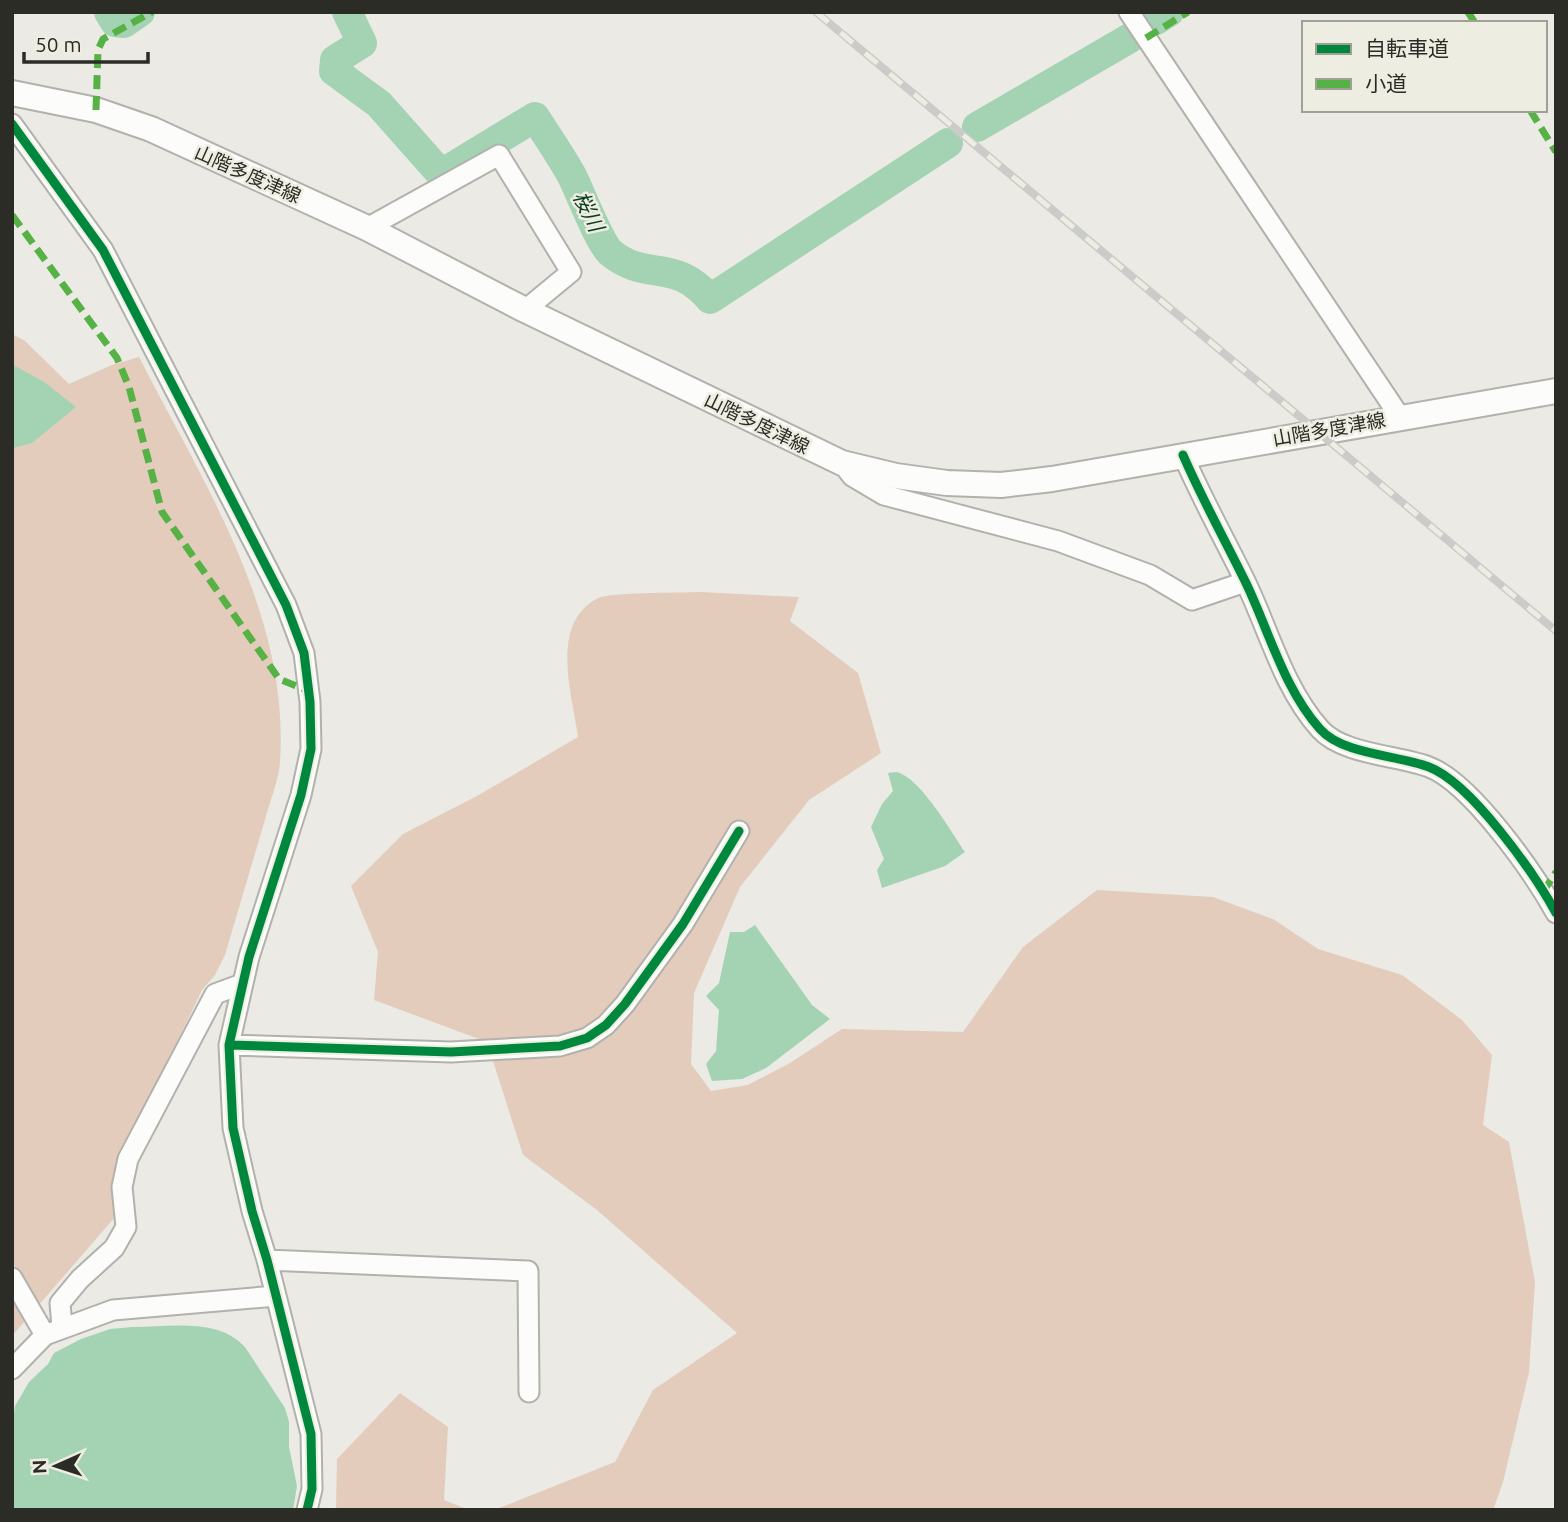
<svg xmlns="http://www.w3.org/2000/svg" width="1568" height="1522" font-family="Ubuntu,'Noto Sans JP',sans-serif">
<rect width="100%" height="100%" fill="#ebeae4"/>
<path fill="#e3ccbc" d="M 12,334 L 25,341 L 69,384 L 112,365 L 139,357 C 203,482 290,615 280,761 C 279,781 269,803 264,823 C 251,867 238,911 225,955 L 215,975 L 202,990 L 121,1158 L 115,1191 L 115,1217 L 12,1336 Z
M 700,592 L 799,597 L 790,621 L 858,673 L 881,753 L 809,800 L 740,887 L 694,993 L 691,1064 L 711,1091 L 748,1085 L 790,1063 L 842,1029 L 963,1032 L 1023,947 L 1097,890 L 1213,897 L 1273,919 L 1318,949 L 1402,975 L 1462,1020 L 1492,1055 L 1483,1125 L 1509,1142 L 1535,1282 L 1529,1372 L 1503,1482 L 1493,1510 L 494,1510 L 615,1462 L 653,1390 L 737,1333 L 597,1210 L 523,1155 L 487,1042 L 374,1000 L 378,952 L 351,886 L 403,834 L 477,796 L 578,737 C 572,694 549,623 598,598 C 611,592 682,593 700,592 Z
M 400,1393 L 448,1427 L 444,1500 L 469,1510 L 336,1510 L 337,1459 Z"/>
<path fill="#a4d3b4" d="M 12,364 L 44,382 L 76,407 L 32,443 L 13,448 Z
M 896,772 C 919,776 951,831 965,852 L 945,866 L 882,888 L 877,870 L 884,859 L 871,827 L 882,804 L 893,791 L 888,773 Z
M 755,925 L 812,1005 L 830,1019 L 766,1068 L 742,1079 L 712,1081 L 706,1064 L 716,1051 L 719,1010 L 706,996 L 719,983 L 730,932 L 744,932 Z
M 132,1327 C 169,1327 218,1317 245,1347 L 285,1408 L 289,1422 L 289,1447 L 297,1486 L 293,1510 L 12,1510 L 12,1428 L 15,1406 L 29,1382 L 48,1364 L 54,1353 L 81,1339 L 110,1329 Z"/>
<g fill="none" stroke-linecap="round" stroke-linejoin="round">
<path stroke="#a4d3b4" stroke-width="30" d="M 109,12 L 115,22 L 124,23 L 140,12
M 347,12 L 362,43 L 335,60 L 334,71 L 379,104 L 441,174 L 535,117 C 547,136 561,156 572,176 C 580,192 600,244 611,253 C 646,282 675,257 710,299 L 948,143
M 1156,20 L 1169,12
M 977,127 L 1130,38"/>
<defs>
<path id="minor" d="M 1129,12 L 1400,417
M 12,124 L 103,250 L 286,605 L 304,653 L 310,702 L 311,749 L 301,795 L 249,957 L 229,1045 L 233,1128 L 252,1211 L 267,1260 L 311,1434 L 312,1489 L 307,1510
M 367,228 L 499,155 L 571,272 L 525,310
M 1183,455 C 1202,499 1225,540 1246,583 C 1269,631 1284,689 1320,729 C 1343,755 1398,755 1429,767 C 1471,783 1534,873 1556,913
M 842,463 L 852,476 L 884,495 L 1058,541 L 1150,575 L 1192,600 L 1245,582
M 229,1045 L 451,1052 L 560,1046 L 587,1038 L 606,1025 L 625,1004 L 683,924 L 739,831
M 267,1260 L 528,1271 L 529,1392
M 12,1278 L 45,1335
M 62,1327 L 60,1303 L 80,1279 L 114,1248 L 126,1227 L 122,1187 L 128,1159 L 215,994 L 242,984
M 12,1369 L 45,1335 L 113,1310 L 276,1296"/>
<path id="major" d="M 12,93 L 96,110 L 151,129 L 367,228 L 525,310 L 842,463 L 896,476 L 947,483 L 1001,485 L 1052,479 L 1556,391"/>
</defs>
<use href="#minor" stroke="#b2b1ac" stroke-width="23"/>
<use href="#major" stroke="#b2b1ac" stroke-width="28"/>
<use href="#minor" stroke="#fcfcfb" stroke-width="19"/>
<use href="#major" stroke="#fcfcfb" stroke-width="24"/>
<defs>
<path id="rail" d="M 816,12 L 1556,631"/>
</defs>
<use href="#rail" stroke="#cbcbc9" stroke-width="8"/>
<use href="#rail" stroke="#eeede1" stroke-width="5" stroke-dasharray="16" stroke-linecap="butt"/>
<path stroke="#56b245" stroke-width="7" stroke-dasharray="14 7" stroke-linecap="butt" d="M 1468,12 L 1475,23
M 1146,38 L 1188,12
M 96,110 L 98,50 L 103,39 L 152,12
M 1530,110 L 1556,152
M 12,215 L 117,358 L 129,387 L 162,512 L 279,679 L 309,691
M 1543,892 L 1556,872"/>
<defs>
<path id="cycleway" d="M 12,124 L 103,250 L 286,605 L 304,653 L 310,702 L 311,749 L 301,795 L 249,957 L 229,1045 L 233,1128 L 252,1211 L 267,1260 L 311,1434 L 312,1489 L 307,1510
M 1183,455 C 1202,499 1225,540 1246,583 C 1269,631 1284,689 1320,729 C 1343,755 1398,755 1429,767 C 1471,783 1534,873 1556,913
M 229,1045 L 451,1052 L 560,1046 L 587,1038 L 606,1025 L 625,1004 L 683,924 L 739,831"/>
</defs>
<use href="#cycleway" stroke="#eeede1" stroke-width="13"/>
<use href="#cycleway" stroke="#00873e" stroke-width="9"/>
</g>
<g text-anchor="middle" dominant-baseline="central" stroke-width="5" stroke-linejoin="round" paint-order="stroke">
<g font-size="19" fill="#2c2c27" stroke="#eeede1">
<text transform="translate(248 174) rotate(24)">山階多度津線</text>
<text transform="translate(757 423) rotate(26)">山階多度津線</text>
<text transform="translate(1329 429) rotate(-10)">山階多度津線</text>
</g>
<g font-size="21" font-style="italic" fill="#073d22" stroke="#eeede1">
<text transform="translate(589 211) rotate(64)">桜川</text>
</g>
</g>
<rect width="1568" height="1522" fill="none" stroke="#2c2c27" stroke-width="28"/>
<rect x="1302" y="21" width="245" height="91" fill="#eeede1" stroke="#a0a097" stroke-width="2"/>
<rect x="1316" y="44" width="35" height="10" fill="#00873e" stroke="#a0a097" stroke-width="2"/>
<text x="1365" y="56" font-size="21" fill="#2c2c27">自転車道</text>
<rect x="1316" y="79" width="35" height="10" fill="#56b245" stroke="#a0a097" stroke-width="2"/>
<text x="1365" y="91" font-size="21" fill="#2c2c27">小道</text>
<g transform="translate(56 1466) rotate(267)" stroke="#eeede1" stroke-width="5" paint-order="stroke">
<path d="M0-5L12 26L0 18L-12 26Z" fill="#2c2c27"/>
<text y="-10" font-size="19" font-weight="bold" text-anchor="middle" fill="#2c2c27">N</text>
</g>
<path d="M24 52v10h124v-10" fill="none" stroke="#2c2c27" stroke-width="3.5"/>
<text x="35" y="52" font-size="21" fill="#2c2c27" stroke="#eeede1" stroke-width="5" paint-order="stroke">50 m</text>
</svg>
